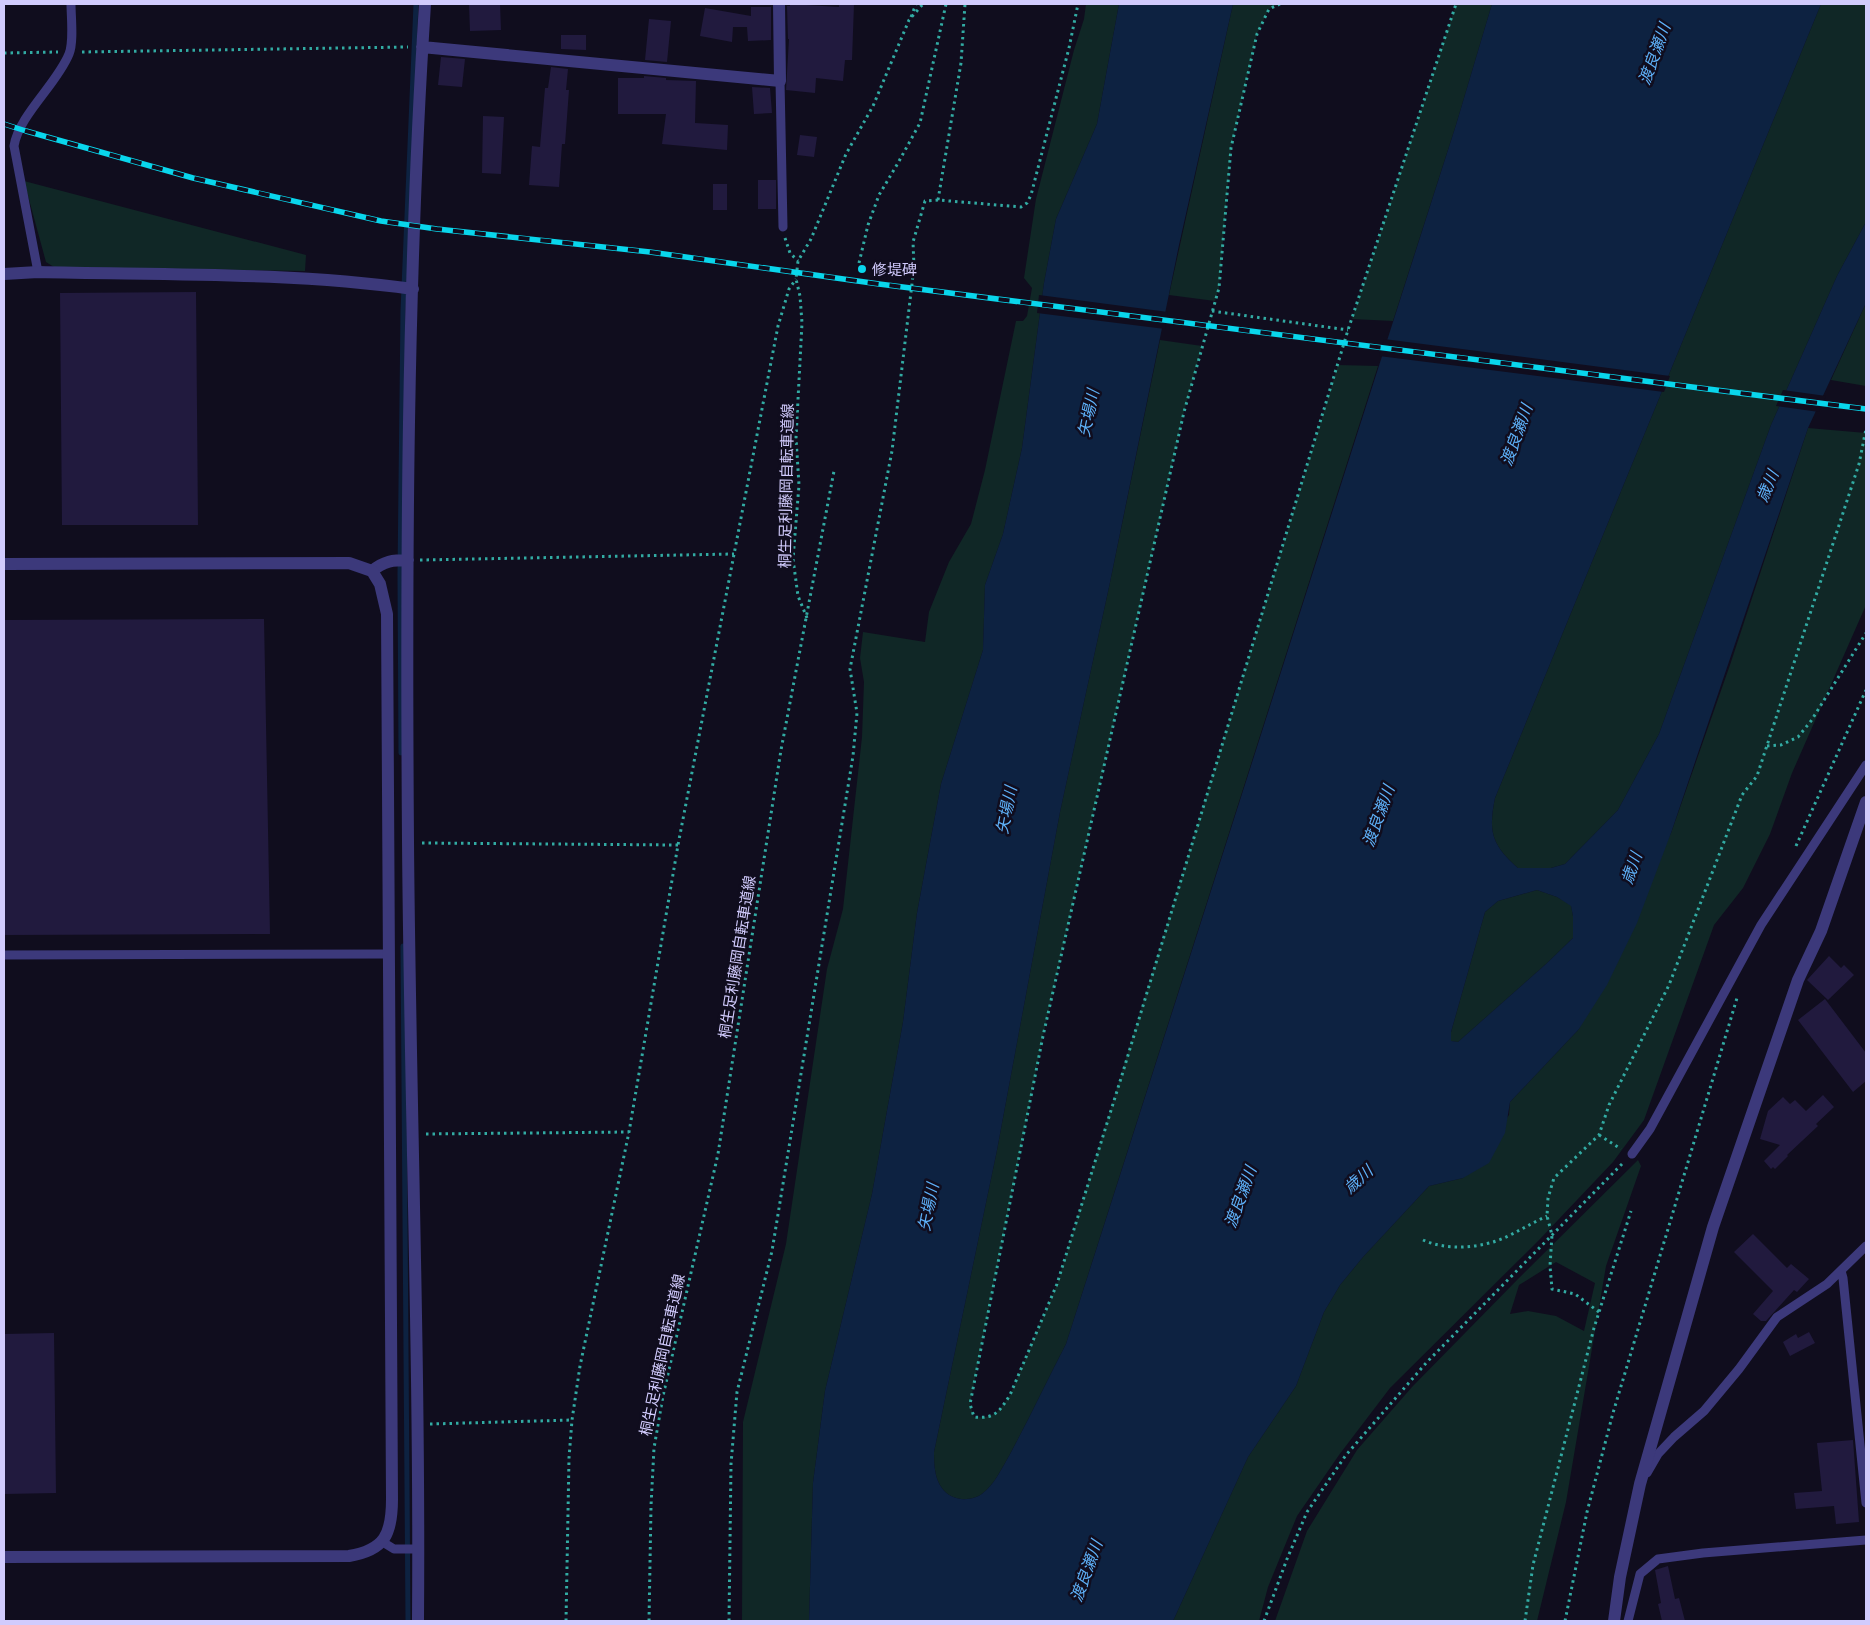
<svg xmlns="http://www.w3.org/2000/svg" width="1870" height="1625" font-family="'IBM Plex Sans','Noto Sans JP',sans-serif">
<rect width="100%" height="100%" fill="#100d1e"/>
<path fill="#102726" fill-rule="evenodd" d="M 1086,4 L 1119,4 L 1097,124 L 1056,219 L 1044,283 L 1022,448 L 1003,534 L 985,585 L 983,650 L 941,784 L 917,913 L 903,1022 L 872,1194 L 825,1391 L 813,1483 L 809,1621 L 742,1621 L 743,1422 L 786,1244 L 827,969 L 843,909 L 862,737 L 864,682 L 860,658 L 863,632 L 925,642 L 929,612 L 949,562 L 971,524 L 985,470 L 1016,321 L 1023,321 L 1027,316 L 1032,288 L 1024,278 L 1036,199 L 1074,50 L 1084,19 Z
M 1233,4 L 1280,4 L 1269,9 L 1257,34 L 1231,148 L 1219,288 L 1215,301 L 1169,295 Z
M 1456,4 L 1492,4 L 1456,125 L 1393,321 L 1352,319 Z
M 1821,4 L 1866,4 L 1866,222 L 1837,276 L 1771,425 L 1659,734 L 1618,810 L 1565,864 L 1551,868 L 1518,868 C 1492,845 1488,832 1495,798 Z
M 24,181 L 306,255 L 305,271 L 54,267 L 46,262 Z
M 1866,303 L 1866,386 L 1831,380 Z
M 1160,340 L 1202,346 L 1184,412 L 1043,1036 L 970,1404 L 974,1417 C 995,1419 999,1411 1010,1395 L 1057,1284 L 1338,365 L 1378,366 L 1066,1344 C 1047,1381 1029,1419 1009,1456 C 1002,1468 994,1485 983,1493 C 975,1500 960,1501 951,1496 C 935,1487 934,1468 934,1452 L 997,1150 L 1060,812 L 1109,587 Z
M 1808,428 L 1866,433 L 1866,605 L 1792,773 L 1770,834 L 1743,888 L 1714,925 L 1644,1120 L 1613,1162 L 1540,1239 L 1390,1388 L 1339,1455 L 1297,1516 L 1268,1587 L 1259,1621 L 1173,1621 L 1248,1457 L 1296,1386 L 1324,1312 L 1340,1285 L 1363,1257 L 1429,1186 L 1463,1178 L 1509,1115 L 1510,1102 L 1579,1029 L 1671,833 L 1730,665 Z
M 1537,890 L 1557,897 L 1571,905 L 1573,916 L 1573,938 L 1546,964 L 1458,1042 L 1450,1041 L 1451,1032 L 1485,912 L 1498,901 Z
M 1638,1160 L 1641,1166 L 1606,1266 L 1566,1502 L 1537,1621 L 1275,1621 L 1307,1531 L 1357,1450 L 1412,1387 L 1519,1278 ZM 1556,1262 L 1595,1283 L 1584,1331 L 1556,1316 L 1528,1311 L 1510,1314 L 1519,1285 Z"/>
<path fill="#0d2241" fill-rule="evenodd" d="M 1119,4 L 1233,4 L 1179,245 L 1109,587 L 1060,812 L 997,1150 L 934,1452 C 934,1468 935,1487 951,1496 C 960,1501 975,1500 983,1493 C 994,1485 1002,1468 1009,1456 C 1029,1419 1047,1381 1066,1344 L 1456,125 L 1492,4 L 1821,4 L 1495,798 C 1488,832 1492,845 1518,868 L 1551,868 L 1565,864 L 1618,810 L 1659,734 L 1771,425 L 1837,276 L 1866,222 L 1866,303 L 1808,428 L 1671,833 L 1637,923 L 1607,985 L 1579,1029 L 1510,1102 L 1505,1133 L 1489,1163 L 1463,1178 L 1429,1186 L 1363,1257 L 1340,1285 L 1324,1312 L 1296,1386 L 1248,1457 L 1173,1621 L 809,1621 L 813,1483 L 825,1391 L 872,1194 L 903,1022 L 917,913 L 941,784 L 983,650 L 985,585 L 1003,534 L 1022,448 L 1044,283 L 1056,219 L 1097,124 ZM 1537,890 L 1557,897 L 1571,906 L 1573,916 L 1573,938 L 1546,964 L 1458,1042 L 1451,1041 L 1451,1032 L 1485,912 L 1498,901 Z"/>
<path fill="#100d1e" d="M 1039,295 L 1168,312 L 1165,329 L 1037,313 Z
M 1384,339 L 1670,376 L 1664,392 L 1379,356 Z
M 1783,390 L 1826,396 L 1819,412 L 1776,406 Z"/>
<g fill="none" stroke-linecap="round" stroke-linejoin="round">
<path stroke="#0d2241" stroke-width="5" d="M 401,753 L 400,574 L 403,311 L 416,4
M 403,946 L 408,1621"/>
</g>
<path fill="#211a3e" d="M 469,4 L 500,4 L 501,30 L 470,31 Z
M 790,4 L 839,7 L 839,4 L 854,4 L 852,60 L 845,60 L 843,81 L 816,78 L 815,93 L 786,90 L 789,39 L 788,39 L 787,6 L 790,6 Z
M 751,7 L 771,7 L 771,40 L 748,41 L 747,27 L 733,27 L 732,42 L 700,36 L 705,8 L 751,16 Z
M 649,19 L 671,21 L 667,62 L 645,60 Z
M 561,35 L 586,35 L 586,50 L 561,49 Z
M 441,57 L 465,59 L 462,87 L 438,85 Z
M 551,67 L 568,69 L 566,90 L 569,90 L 565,144 L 562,144 L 559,187 L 529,185 L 532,146 L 540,147 L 545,88 L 548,88 Z
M 644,76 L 666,78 L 666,80 L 696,81 L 695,123 L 728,125 L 727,150 L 662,144 L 666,114 L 618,114 L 618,78 L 644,78 Z
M 752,87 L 770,88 L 772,113 L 754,114 Z
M 483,116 L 504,117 L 501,174 L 482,173 Z
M 800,135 L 817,137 L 814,157 L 797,155 Z
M 758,180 L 776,180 L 776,209 L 758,209 Z
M 713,184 L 727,184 L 727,210 L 713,210 Z
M 196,292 L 198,525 L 62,525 L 60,293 Z
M 264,619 L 270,934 L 4,935 L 4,620 Z
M 1829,956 L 1841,968 L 1844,965 L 1854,975 L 1828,1000 L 1807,980 Z
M 1825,999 L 1866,1053 L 1866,1081 L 1853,1092 L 1798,1020 Z
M 1823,1095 L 1834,1107 L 1816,1124 L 1818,1126 L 1787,1155 L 1788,1156 L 1775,1169 L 1773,1167 L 1771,1169 L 1764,1161 L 1780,1145 L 1760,1139 L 1768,1111 L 1783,1097 L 1790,1104 L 1795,1100 L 1806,1111 Z
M 1753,1234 L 1787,1268 L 1791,1264 L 1809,1279 L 1797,1292 L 1794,1290 L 1766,1321 L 1761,1321 L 1753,1314 L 1773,1291 L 1734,1252 Z
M 1809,1332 L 1815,1343 L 1790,1356 L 1783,1342 L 1796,1334 L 1798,1338 Z
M 54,1333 L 56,1493 L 4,1494 L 4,1334 Z
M 1853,1440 L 1859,1522 L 1836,1524 L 1834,1506 L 1796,1509 L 1794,1493 L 1822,1491 L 1817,1443 Z
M 1668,1566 L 1675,1599 L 1679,1598 L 1685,1621 L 1662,1621 L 1658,1604 L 1661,1603 L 1655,1570 Z"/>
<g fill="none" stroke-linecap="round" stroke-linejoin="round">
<path stroke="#32aba3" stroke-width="3" stroke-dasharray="2.5 4" stroke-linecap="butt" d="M 1280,4 L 1269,9 L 1257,34 L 1231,148 L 1219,288 L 1184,412 L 1043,1036 L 970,1404 L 974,1417 C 995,1419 999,1412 1010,1395 L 1057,1284 L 1122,1075 L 1348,330 L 1456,4
M 911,17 L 916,4
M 82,52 L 408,47
M 4,53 L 58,52
M 938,200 L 961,63 L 965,4
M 785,238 L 790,253 L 798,261
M 859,263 L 868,225 L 879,195 L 898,163 L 920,123 L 946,4
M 1212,311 L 1348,330
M 420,560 L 734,554
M 807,618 L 798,596 L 793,559 L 799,485 L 796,438 L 802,323 L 800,296 L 796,279 L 798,261 L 811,239 L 846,154 L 873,106 L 909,20 L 923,4
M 1767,746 L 1781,745 L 1798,737 L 1811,721 L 1866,633
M 422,843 L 678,845
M 1796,846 L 1866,690
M 426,1134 L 629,1132
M 1599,1135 L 1621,1149
M 1423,1240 C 1447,1251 1481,1248 1504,1238 C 1519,1231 1532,1223 1547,1216
M 1599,1312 L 1575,1294 L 1552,1289 L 1550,1266 L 1552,1235 L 1547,1216 L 1548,1198 L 1554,1178 L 1599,1135 L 1609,1105 L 1669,985 L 1742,795 L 1757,776 L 1859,464 L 1866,429
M 430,1424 L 572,1420
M 566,1621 L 569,1458 L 572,1420 L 580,1366 L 629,1132 L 678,845 L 778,326 L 789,289 L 796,279
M 649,1621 L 651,1506 L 654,1448 L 663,1396 L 718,1154 L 781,750 L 834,471
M 729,1621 L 731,1464 L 737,1392 L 772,1251 L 853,756 L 857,713 L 850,669 L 892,451 L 914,267 L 913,242 L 925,201 L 938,200 L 1021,207 L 1027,203 L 1031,195 L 1069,48 L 1078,4
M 1264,1621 L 1287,1559 L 1307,1512 L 1346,1455 L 1427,1362 L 1623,1163
M 1525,1621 L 1533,1565 L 1594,1328 L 1631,1211
M 1565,1621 L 1587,1512 L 1613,1413 L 1737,998"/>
<path stroke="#3c397b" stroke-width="9" d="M 780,81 L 783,227
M 38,272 L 14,146 C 19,115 57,84 69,54 C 74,42 71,17 71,4
M 4,955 L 389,954
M 1632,1154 L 1650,1129 L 1761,925 L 1866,765
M 1841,1271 L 1843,1278 L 1866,1503
M 1647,1473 L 1658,1454 L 1674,1437 L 1704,1411 L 1739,1369 L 1777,1317 L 1827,1284 L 1866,1246
M 381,1541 L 394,1549 L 418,1549
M 1628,1621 L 1640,1574 L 1658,1559 L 1703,1553 L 1866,1540"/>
<path stroke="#3c397b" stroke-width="12" d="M 422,47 L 780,81 L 779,4
M 4,274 L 38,272 C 162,275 290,272 413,289
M 372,571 C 384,561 393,560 408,560
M 418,1621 C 420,1361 410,1101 408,841 C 406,562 407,282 425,4
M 1614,1621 L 1620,1577 L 1640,1484 L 1713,1227 L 1798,980 L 1821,931 L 1866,802"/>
<path stroke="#3c397b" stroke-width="12" d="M 4,564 L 349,563 L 372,571 L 380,584 L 387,614 L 392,1499 C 392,1534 385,1550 349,1556 L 4,1557"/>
<defs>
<path id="rail" d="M 4,124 L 26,131 L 193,178 L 381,221 L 437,229 L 650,252 L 879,284 L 1866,409"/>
</defs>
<use href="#rail" stroke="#09d6ec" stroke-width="5.5"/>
<use href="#rail" stroke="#100d1e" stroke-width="4" stroke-dasharray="11" stroke-linecap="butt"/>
</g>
<circle fill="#09d6ec" stroke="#100d1e" stroke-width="2" cx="862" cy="269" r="5"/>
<g text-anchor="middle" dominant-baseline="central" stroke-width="5" stroke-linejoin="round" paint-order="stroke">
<g font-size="15" fill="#d1cbfd" stroke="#100d1e" text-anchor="start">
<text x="872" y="269">修堤碑</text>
</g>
<g font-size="15" fill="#d1cbfd" stroke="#100d1e">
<text transform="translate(786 486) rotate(-89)">桐生足利藤岡自転車道線</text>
<text transform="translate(737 957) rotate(-81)">桐生足利藤岡自転車道線</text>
<text transform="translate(662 1355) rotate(-78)">桐生足利藤岡自転車道線</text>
</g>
<g font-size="16" font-style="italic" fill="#5eb1f9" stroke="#100d1e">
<text transform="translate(1654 54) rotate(-70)">渡良瀬川</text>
<text transform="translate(1088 413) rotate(-78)">矢場川</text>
<text transform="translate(1516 435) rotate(-70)">渡良瀬川</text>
<text transform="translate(1767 486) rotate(-67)">歳川</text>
<text transform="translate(1006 810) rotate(-79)">矢場川</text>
<text transform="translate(1378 816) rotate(-70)">渡良瀬川</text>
<text transform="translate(1631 868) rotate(-71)">歳川</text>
<text transform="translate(1358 1179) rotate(-42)">歳川</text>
<text transform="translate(1240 1197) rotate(-70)">渡良瀬川</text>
<text transform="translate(928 1207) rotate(-79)">矢場川</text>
<text transform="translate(1086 1571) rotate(-70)">渡良瀬川</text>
</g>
</g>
<rect width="1870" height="1625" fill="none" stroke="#d1cbfd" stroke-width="10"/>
</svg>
